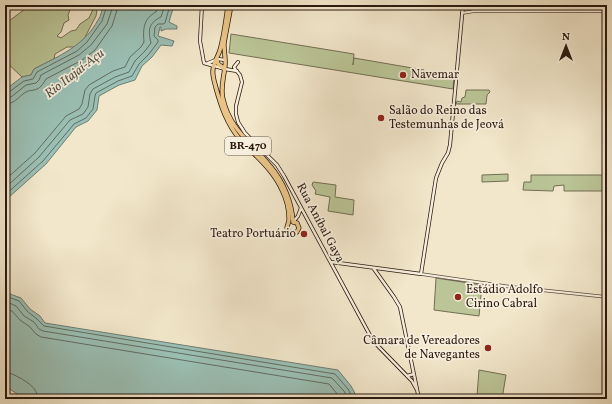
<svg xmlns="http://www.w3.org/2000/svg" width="612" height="404" font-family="Vollkorn,serif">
<rect width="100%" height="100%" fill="#f2e7cb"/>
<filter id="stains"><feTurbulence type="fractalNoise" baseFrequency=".005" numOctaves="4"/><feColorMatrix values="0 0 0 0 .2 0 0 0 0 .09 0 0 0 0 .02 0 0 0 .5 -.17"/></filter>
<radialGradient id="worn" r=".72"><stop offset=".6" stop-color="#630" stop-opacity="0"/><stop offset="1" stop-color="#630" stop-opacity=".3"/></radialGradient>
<path fill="#bbc597" stroke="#726e53" d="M 22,5 L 72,5 L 68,15 L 69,20 L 64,23 L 61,32 L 57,36 L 61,38 L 71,31 L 76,30 L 80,24 L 89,18 L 95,5 L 98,5 L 96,16 L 84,39 L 75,47 L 67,47 L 55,54 L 54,59 L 34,69 L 31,75 L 22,77 L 5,61 L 5,24 L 25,9 Z
M 231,34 L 354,54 L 353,65 L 354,58 L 424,70 L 424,72 L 454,77 L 453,89 L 229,53 Z
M 466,90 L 489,90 L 490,92 L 487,95 L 486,104 L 456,104 L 457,101 L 461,102 L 462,98 L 465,97 Z
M 508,174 L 508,181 L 482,182 L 482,175 Z
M 531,175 L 607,175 L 607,191 L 564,191 L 564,185 L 554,186 L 553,191 L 523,190 L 524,182 L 531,182 Z
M 313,182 L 336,185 L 335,197 L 354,200 L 353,215 L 328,211 L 330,197 L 315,194 L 316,191 L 312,185 Z
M 436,278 L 482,285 L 479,316 L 434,310 Z
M 479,370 L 506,375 L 502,399 L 490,398 L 490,399 L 483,399 L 477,396 Z"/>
<path fill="#9bc0b5" stroke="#6e7d73" d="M 103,5 L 174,5 L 169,22 L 177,26 L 177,29 L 166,29 L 161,31 L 161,27 L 160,27 L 158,36 L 174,41 L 172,46 L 161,45 L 152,57 L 142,66 L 135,80 L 119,85 L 99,96 L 97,110 L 88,121 L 76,127 L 46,164 L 8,198 L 5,205 L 5,90 L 22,77 L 31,75 L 34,69 C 59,56 84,46 98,20 C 101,16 102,10 103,5 Z
M 5,282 L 10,294 L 21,298 L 30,309 L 40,316 L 45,323 L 338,370 L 351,386 L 358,399 L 25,399 L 5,386 Z"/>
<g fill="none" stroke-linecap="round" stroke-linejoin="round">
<path stroke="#626c62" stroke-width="1" d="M 5,93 L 9,92 L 24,81 L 33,79 L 37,72 L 77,51 L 87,42 L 102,21 L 107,5
M 5,98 L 11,97 L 26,85 L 36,83 L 39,80 L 41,75 L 79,55 L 91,45 L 107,24 L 112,9 L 112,5
M 5,104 C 16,104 19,95 28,91 C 29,91 33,90 34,90 C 40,89 43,84 46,79 L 82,60 L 95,50 L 112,26 L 117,10 L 118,5
M 5,180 L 35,153 L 66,116 L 79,109 L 82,104 L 85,90 L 89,85 L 113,71 L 125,67 L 130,57 L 141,47 L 144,42 C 143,29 143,19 156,12 L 159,5
M 5,188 L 39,157 L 70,120 L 83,114 L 88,107 L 90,94 L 93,89 L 115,77 L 129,72 L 135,61 L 145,51 L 151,43 C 148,31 148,23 161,17 L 165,5
M 5,195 L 43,161 L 74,124 L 86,118 L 93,109 L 95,96 L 96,93 L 118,81 L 132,76 L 139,64 L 149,54 L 158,42 L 158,40 L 154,36 L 155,27 L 158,24 L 163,24 L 165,23 L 170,5
M 5,293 L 8,297 L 19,301 L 28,312 L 37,319 L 44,326 L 335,374 L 348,389 L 353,399
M 5,301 L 16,306 L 24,316 L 34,322 L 39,329 L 43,331 L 332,378 L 344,391 L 348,399
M 5,308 L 12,311 L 20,320 L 30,327 L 36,334 L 41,337 L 329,384 L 338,395 L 341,399
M 5,372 C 13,373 31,383 35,390 C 37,393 38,396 38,399"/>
<defs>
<path id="tertiary" d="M 463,6 L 474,10
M 462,13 L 475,11 L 607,11
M 421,274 L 512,287 L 607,297"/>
<path id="secondary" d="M 202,5 L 200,41 L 204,63 L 225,69 L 237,71
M 238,62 L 234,67 L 235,69 L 240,75 L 242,82 L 236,106 L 236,114 L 238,122 L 245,133 L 277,165 L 284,176 L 372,339 L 377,345 L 412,381 L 417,390
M 208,63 L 218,59 L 225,60
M 293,222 L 298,216 L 301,208
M 331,262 L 421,274 L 436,178 L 442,163 L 448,153 L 450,145 L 463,5
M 374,269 L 394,297 L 400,307 L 419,399
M 407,376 L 414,374"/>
<path id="trunk" d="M 228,5 C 226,20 224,36 220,50 C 218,57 213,63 213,70 C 212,76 215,83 216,88 C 221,106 227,124 239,138 C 254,155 273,169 282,190 C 286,198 289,210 289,219 C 289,223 287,225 287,228 C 287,232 290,233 293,234 L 297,232 L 299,228 L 297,223 L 293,222
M 231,5 C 229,18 226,31 224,44 C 224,52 226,59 225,66 C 224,77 220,88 223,99 C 230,130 252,143 270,166 C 283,181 292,202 293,222
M 217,59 L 218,64 L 225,69"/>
</defs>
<use href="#tertiary" stroke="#5c4c3e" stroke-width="3.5"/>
<use href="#secondary" stroke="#2a180f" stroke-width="4"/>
<use href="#trunk" stroke="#2a180f" stroke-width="5"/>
<use href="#tertiary" stroke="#f7efdd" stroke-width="2"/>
<use href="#secondary" stroke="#f7efdd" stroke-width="2.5"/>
<use href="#trunk" stroke="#e9c486" stroke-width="3.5"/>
</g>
<g fill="#8f2418" stroke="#f7efdd" stroke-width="1.5">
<circle cx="403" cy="75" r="4"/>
<circle cx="381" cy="118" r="4"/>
<circle cx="304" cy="234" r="4"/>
<circle cx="458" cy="297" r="4"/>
<circle cx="488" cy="348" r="4"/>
</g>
<g text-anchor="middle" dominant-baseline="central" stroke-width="3.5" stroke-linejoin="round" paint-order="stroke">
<rect fill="#f7efdd" stroke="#68584d" stroke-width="1" x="225" y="137" width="46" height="18" rx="3"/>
<g font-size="11" font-weight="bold" fill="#2a180f">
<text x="248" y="146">BR-470</text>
</g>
<g font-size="12" fill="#2a180f" stroke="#f7efdd" text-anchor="start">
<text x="411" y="75">Navemar</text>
<text x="389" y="111">Salão do Reino das<tspan x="389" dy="14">Testemunhas de Jeová</tspan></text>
<text x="296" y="234" text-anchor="end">Teatro Portuário</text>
<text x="466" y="290">Estádio Adolfo<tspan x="466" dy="14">Cirino Cabral</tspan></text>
<text x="480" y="341" text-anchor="end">Câmara de Vereadores<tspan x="480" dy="14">de Navegantes</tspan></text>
</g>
<g font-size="12" fill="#2a180f" stroke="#f7efdd">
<text transform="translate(320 223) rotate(62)">Rua Aníbal Gaya</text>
</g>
<g font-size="13" font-style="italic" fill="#525349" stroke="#f7efdd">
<text transform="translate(75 74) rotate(-38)">Rio Itajaí-Açu</text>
</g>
</g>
<rect width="612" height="404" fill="none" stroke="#f2e7cb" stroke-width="20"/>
<rect x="6" y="6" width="600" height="392" fill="none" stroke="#2a180f" stroke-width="2"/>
<rect x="10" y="10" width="592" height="384" fill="none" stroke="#2a180f"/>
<g transform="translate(566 46)" stroke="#f7efdd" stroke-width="3" paint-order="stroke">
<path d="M0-3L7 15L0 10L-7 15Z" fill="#2a180f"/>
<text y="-6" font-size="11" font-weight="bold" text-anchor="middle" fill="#2a180f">N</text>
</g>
<rect width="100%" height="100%" filter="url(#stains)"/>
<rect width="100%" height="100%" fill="url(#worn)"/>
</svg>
